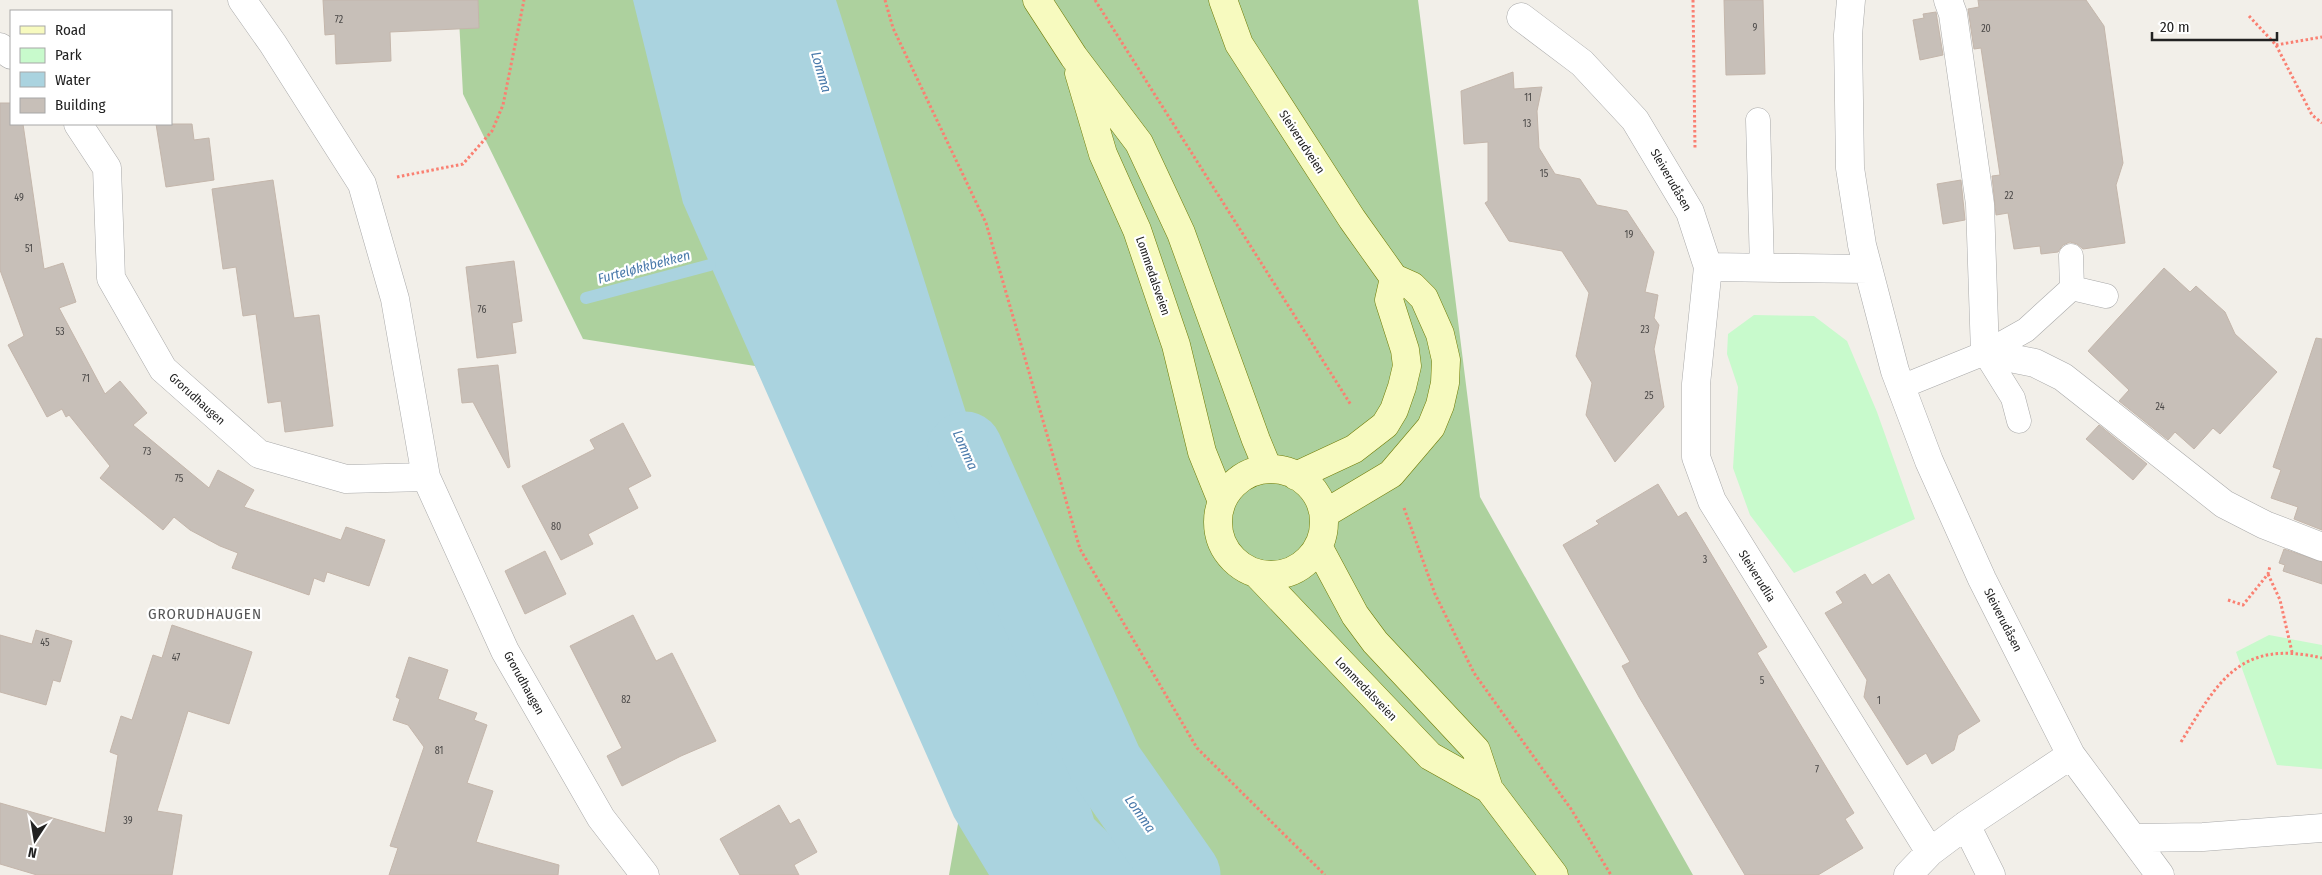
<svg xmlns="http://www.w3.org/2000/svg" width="2322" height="875" font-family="'Fira Sans Condensed',sans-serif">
<rect width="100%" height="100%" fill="#f2efe9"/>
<path fill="#add19e" d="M 458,0 L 1418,0 L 1480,497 L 1693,875 L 949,875 L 965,784 L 755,366 L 583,339 L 463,94 Z"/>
<path fill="#c8facc" d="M 1754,315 L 1814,316 L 1847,341 L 1877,412 L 1915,519 L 1794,573 L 1750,515 L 1733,468 L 1738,387 L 1727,354 L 1728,334 Z
M 2269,635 L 2322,645 L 2322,769 L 2277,765 L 2236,652 Z"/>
<path fill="#aad3df" d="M 633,0 L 836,0 L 1094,819 L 1152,875 L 989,875 L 954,817 L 683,203 Z"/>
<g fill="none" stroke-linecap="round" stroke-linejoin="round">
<path stroke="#aad3df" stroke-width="12" d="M 586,298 L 710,265"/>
<path stroke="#aad3df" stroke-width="75" d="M 965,449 L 1106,765 L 1183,875"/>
</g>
<path fill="#c7bfb8" stroke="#c4b6ab" d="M 323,0 L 478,0 L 479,28 L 390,32 L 391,61 L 336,64 L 335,34 L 325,35 Z
M 1724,0 L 1763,0 L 1765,74 L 1726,75 Z
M 1978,0 L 2086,0 L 2104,26 L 2123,163 L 2116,185 L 2125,243 L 2083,249 L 2077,244 L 2070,242 L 2063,245 L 2058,252 L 2041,254 L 2040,246 L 2014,249 L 2008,213 L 1996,215 L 1992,176 L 2000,175 L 1981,48 L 1974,49 L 1968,9 L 1979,7 Z
M 1936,12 L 1943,55 L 1920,60 L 1913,20 L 1924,18 L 1923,14 Z
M 1513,72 L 1514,89 L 1542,87 L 1537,111 L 1539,148 L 1555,174 L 1580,179 L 1597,205 L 1627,211 L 1654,252 L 1645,292 L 1658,295 L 1654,318 L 1659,325 L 1654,349 L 1664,407 L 1615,462 L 1586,415 L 1592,383 L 1576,356 L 1589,293 L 1562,251 L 1509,241 L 1485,203 L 1488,201 L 1488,142 L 1464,144 L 1461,91 Z
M 0,103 L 11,103 L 11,124 L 23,124 L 44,269 L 63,263 L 76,302 L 59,308 L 105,394 L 120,381 L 147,413 L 133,425 L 209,488 L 218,470 L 254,490 L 244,507 L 341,540 L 346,527 L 385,540 L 369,586 L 327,572 L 324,582 L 314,578 L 309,595 L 232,568 L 238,553 L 220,546 L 190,530 L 174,517 L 163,530 L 100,478 L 110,466 L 69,415 L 66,417 L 62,409 L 47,417 L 8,345 L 24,336 L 0,270 Z
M 156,124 L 192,124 L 194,140 L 209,138 L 214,180 L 166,187 Z
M 273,180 L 294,318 L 319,315 L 333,426 L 285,432 L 281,401 L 268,403 L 256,314 L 243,316 L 236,267 L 223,269 L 212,189 Z
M 1961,180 L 1965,220 L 1943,224 L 1937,184 Z
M 514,261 L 522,321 L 512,323 L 516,353 L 477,358 L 466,267 Z
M 2164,268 L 2190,292 L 2196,286 L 2225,312 L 2235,334 L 2277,372 L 2220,434 L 2213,428 L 2194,449 L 2175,432 L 2168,440 L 2119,401 L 2129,390 L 2088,351 Z
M 2316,338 L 2322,339 L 2322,530 L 2294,519 L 2298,507 L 2271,498 L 2281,470 L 2273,467 Z
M 498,365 L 510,467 L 508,468 L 473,402 L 462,403 L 458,369 Z
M 623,423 L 651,476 L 628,488 L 638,508 L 588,534 L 593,544 L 561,560 L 522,486 L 595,449 L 590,440 Z
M 2099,425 L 2147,464 L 2133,480 L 2086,439 Z
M 1658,484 L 1678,517 L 1686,512 L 1767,647 L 1757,653 L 1854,813 L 1845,819 L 1863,848 L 1818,875 L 1745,875 L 1639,697 L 1622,666 L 1630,662 L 1563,545 L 1599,524 L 1596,521 Z
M 2284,549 L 2322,562 L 2322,584 L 2283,571 L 2285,565 L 2279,563 Z
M 545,551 L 566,594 L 525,614 L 505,571 Z
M 1865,574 L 1872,585 L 1889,574 L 1980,721 L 1958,735 L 1954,750 L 1932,764 L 1926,753 L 1907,765 L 1864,697 L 1867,680 L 1825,613 L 1843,603 L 1836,592 Z
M 633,615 L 656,661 L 672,653 L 716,741 L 681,756 L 622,786 L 607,756 L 622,748 L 570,646 Z
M 172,625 L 252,652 L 229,724 L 188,711 L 157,811 L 182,815 L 172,875 L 37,875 L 0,864 L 0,803 L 105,833 L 118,755 L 110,752 L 121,716 L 132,720 L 153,655 L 162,658 Z
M 36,630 L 72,641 L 60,682 L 53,680 L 46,705 L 0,692 L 0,635 L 32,644 Z
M 409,657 L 448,670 L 438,699 L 477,713 L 474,720 L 487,725 L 467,783 L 493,791 L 476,842 L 559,865 L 558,875 L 389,875 L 398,848 L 390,846 L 424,747 L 408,725 L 393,720 L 400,699 L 396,697 Z
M 779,805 L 790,824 L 799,819 L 817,852 L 794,865 L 799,875 L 740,875 L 720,839 Z"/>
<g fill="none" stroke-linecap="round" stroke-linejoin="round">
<defs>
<path id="lane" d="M 1758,120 L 1762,267
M 2072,288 L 2106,296
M 1985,353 L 2013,398 L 2019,421
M 1901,387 L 1985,353 L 2026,330 L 2072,288 L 2071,256"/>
<path id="street" d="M 242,0 L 273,44 L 362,184 L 395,299 L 426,477 L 505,651 L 601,818 L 645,875
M 1851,0 L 1848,35 L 1850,168 L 1862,245 L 1895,371 L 1929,461 L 1982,579 L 2071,755 L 2160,875
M 1948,0 L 1953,14 L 1980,204 L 1985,353 L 2035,363 L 2063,377 L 2224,504 L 2265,525 L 2322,547
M 1521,17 L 1582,63 L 1635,120 L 1690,212 L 1708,267 L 1868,269
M 0,47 L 11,55
M 78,124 L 107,168 L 111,278 L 163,369 L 259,454 L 346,479 L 426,477
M 1708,267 L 1696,384 L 1696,457 L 1712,501 L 1930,852
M 1966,825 L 1991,875
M 2133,838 L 2203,837 L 2322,828
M 1908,875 L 1930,852 L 1966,825 L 2071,755"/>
<path id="secondary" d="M 1037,0 L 1074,57 L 1139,143 L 1181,233 L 1256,440 L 1268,469
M 1223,0 L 1239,44 L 1352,219 L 1394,278 L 1412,286 L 1424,298 L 1440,334 L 1446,360 L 1445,383 L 1440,405 L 1431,427 L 1391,474 L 1324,514
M 1079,73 L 1103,154 L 1137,230 L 1176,345 L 1202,452 L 1221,499
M1218 522a53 53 0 1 1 106 0a53 53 0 1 1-106 0Z
M 1296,476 L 1354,449 L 1385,425 L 1394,410 L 1402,387 L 1407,366 L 1405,350 L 1389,300 L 1394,278
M 1318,546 L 1355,615 L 1375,642 L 1476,750 L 1489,789 L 1554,875
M 1256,573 L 1430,756 L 1489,789"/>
</defs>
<use href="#lane" stroke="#a9a9a9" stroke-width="25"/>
<use href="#street" stroke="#a9a9a9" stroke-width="29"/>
<use href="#secondary" stroke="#707d05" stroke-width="29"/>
<path stroke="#fa8072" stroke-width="3" stroke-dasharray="2.5 2.5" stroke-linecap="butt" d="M 885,0 L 893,28 L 986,223 L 1080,549 L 1197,748 L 1325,875
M 1095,0 L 1351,405
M 1693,0 L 1695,149
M 2249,16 L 2276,45 L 2312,115 L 2322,123
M 2276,45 L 2322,37
M 397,177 L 463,164 L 492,131 L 503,105 L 524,0
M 1404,508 L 1435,594 L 1474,673 L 1571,809 L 1611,875
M 2268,574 L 2280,600 L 2292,652
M 2228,600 L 2243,605 L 2268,574 L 2270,566
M 2181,742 C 2219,680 2240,639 2322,658"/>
<use href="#lane" stroke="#fff" stroke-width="24"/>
<use href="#street" stroke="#fff" stroke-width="28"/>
<use href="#secondary" stroke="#f7fabf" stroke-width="28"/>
</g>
<g text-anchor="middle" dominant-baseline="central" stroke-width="4.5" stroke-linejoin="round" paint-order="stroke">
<g font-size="10" fill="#4b4948">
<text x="339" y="20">72</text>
<text x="1755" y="28">9</text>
<text x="1986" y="29">20</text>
<text x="1528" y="98">11</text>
<text x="1527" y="124">13</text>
<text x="1544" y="174">15</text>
<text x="2009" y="196">22</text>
<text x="19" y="198">49</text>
<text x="1629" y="235">19</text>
<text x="29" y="249">51</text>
<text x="482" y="310">76</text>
<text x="1645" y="330">23</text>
<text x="60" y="332">53</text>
<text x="86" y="379">71</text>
<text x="1649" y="396">25</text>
<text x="2160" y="407">24</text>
<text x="147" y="452">73</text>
<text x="179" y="479">75</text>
<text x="556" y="527">80</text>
<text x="1705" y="560">3</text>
<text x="45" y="643">45</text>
<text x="176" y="658">47</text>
<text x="1762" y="681">5</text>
<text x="626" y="700">82</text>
<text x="1879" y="701">1</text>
<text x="439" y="751">81</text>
<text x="1817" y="770">7</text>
<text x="128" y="821">39</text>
</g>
<g font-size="12" fill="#222" stroke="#fff">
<text transform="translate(1302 142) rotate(57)">Sleiverudveien</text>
<text transform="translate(1671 180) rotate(60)">Sleiverudåsen</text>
<text transform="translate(1153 276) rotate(71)">Lommedalsveien</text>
<text transform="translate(197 399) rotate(42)">Grorudhaugen</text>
<text transform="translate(1757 576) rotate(58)">Sleiverudlia</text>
<text transform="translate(2003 620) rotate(63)">Sleiverudåsen</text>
<text transform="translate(524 683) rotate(61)">Grorudhaugen</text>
<text transform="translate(1366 689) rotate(46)">Lommedalsveien</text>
</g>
<g font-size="14" font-style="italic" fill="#4a7aab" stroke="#fff">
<text transform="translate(821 72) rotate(74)">Lomma</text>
<text transform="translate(644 267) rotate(-15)">Furteløkkbekken</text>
<text transform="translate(965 450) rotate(66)">Lomma</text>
<text transform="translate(1140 814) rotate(55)">Lomma</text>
</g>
<g font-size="15" letter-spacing="1" fill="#555" stroke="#fff">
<text x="205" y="614">GRORUDHAUGEN</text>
</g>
</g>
<rect x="10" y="10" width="162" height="115" fill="#ffffff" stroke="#a7a7a7"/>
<rect x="20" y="26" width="25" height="8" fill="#f7fabf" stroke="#a7a7a7"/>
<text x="55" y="35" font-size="15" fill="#222222">Road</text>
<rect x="20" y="48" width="25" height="15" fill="#c8facc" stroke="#a7a7a7"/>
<text x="55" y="60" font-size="15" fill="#222222">Park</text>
<rect x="20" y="72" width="25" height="15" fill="#aad3df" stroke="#a7a7a7"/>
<text x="55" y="85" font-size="15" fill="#222222">Water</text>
<rect x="20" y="98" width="25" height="15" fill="#c7bfb8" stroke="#a7a7a7"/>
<text x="55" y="110" font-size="15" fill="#222222">Building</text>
<g transform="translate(35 840) rotate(192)" stroke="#ffffff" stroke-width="4" paint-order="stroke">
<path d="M0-4L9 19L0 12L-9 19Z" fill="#222222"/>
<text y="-8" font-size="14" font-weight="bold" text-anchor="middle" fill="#222222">N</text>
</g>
<path d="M2152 32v8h125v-8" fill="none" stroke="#222222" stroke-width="2.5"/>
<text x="2160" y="32" font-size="15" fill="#222222" stroke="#ffffff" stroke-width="4" paint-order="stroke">20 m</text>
</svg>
